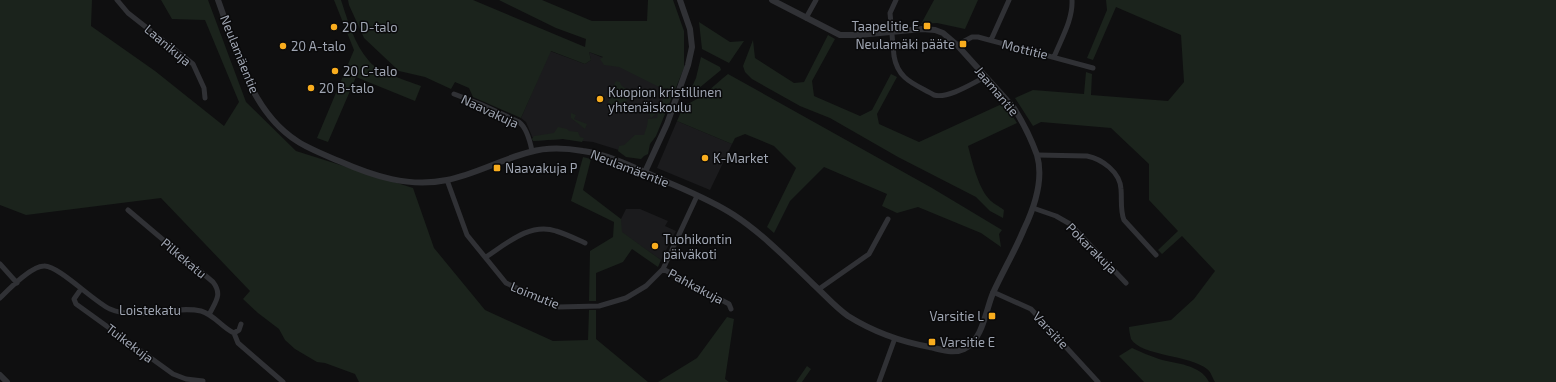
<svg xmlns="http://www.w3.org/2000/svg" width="1556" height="382" font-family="'Exo 2',sans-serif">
<rect width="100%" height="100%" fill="#0f0f10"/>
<path fill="#1b1b1d" d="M 550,51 L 585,64 L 591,60 L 589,52 L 650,77 L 674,90 L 653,140 L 622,151 L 593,142 L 563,139 L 534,141 L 526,122 L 521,118 Z
M 677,121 L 732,144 L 710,190 L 657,168 Z
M 626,209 L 640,209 L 668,221 L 665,226 L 676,231 L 661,260 L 621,232 L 621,219 Z"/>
<path fill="#1b231c" d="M 0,0 L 92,0 L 91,26 L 155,71 L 224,126 L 239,102 L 205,20 L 172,19 L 161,0 L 208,0 L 246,102 L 296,151 L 413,188 L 434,248 L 485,310 L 553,341 L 588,340 L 589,310 L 596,310 L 596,339 L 648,382 L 359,382 L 355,374 L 325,363 L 317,362 L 295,349 L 285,340 L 279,329 L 258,313 L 243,299 L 250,291 L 161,198 L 26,215 L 0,205 Z
M 334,0 L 341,0 C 348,21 354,44 369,61 C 377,72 408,81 421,86 L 415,101 L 356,77 L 328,142 L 317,138 L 354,50 Z
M 348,0 L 473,0 L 585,47 L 586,39 L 556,28 L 499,0 L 542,0 L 592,21 L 647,21 L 648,0 L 673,0 L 684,31 L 684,68 L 656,136 L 650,144 L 648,154 L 644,156 L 641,159 L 626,157 L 618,151 L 619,146 L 624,145 L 635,135 L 644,135 L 647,126 L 648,119 L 657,118 L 659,106 L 664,98 L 665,92 L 661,88 L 619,67 L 604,65 L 600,59 L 603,57 L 589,52 L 591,60 L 585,64 L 551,51 L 521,118 L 473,97 L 469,88 L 455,82 L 451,89 L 425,77 L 399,71 L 364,38 L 349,5 Z
M 934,0 L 978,0 L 965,29 L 937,23 L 921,24 Z
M 1106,0 L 1556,0 L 1556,382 L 1215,382 C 1212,377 1211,372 1207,369 C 1190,355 1141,356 1131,339 C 1130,335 1129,330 1129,327 L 1171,320 L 1194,299 L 1215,271 L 1182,236 L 1162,254 L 1158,250 L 1178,231 L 1149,200 L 1149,164 L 1111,128 L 1041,122 L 1033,126 L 1015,98 L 1033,90 L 1084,94 L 1086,72 L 1092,74 L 1091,95 L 1168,101 L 1184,82 L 1181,35 L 1116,7 L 1093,60 L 1087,58 L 1107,10 Z
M 699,22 L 730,42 L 744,41 L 729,63 L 702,49 Z
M 828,35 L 835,39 L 812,81 L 814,96 L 860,116 L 872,110 L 891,74 L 897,77 L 877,114 L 879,124 L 919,142 L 1004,103 L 1017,123 L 968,146 C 972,161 978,187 989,199 C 992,203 999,206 1004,210 L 1003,218 L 990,211 L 976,197 L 898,157 L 830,118 L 800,106 L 752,79 L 745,72 L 743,66 L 753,40 L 755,58 L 794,83 L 804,82 Z
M 701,57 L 720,67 L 721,70 L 687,98 L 696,78 Z
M 728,74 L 932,188 L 1002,230 L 999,234 L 1001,247 L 981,233 L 918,207 L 897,213 L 882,206 L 887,194 L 824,167 L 790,201 L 774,233 L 767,227 L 796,168 L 774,146 L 745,134 L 735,138 L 732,144 L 677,121 L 684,105 C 701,100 714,85 728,74 Z
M 616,81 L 620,82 L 621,85 L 630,92 L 625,104 L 622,102 C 619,105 616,105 612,104 L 611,105 L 608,103 L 611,96 L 609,94 Z
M 651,107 L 654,107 L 657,113 L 651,118 L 648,112 Z
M 571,113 L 576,115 L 574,119 L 587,124 L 585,129 L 571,118 Z
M 558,127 L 567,129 L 569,131 L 578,132 L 580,137 L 584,138 L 582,142 L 563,139 L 533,141 L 532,139 L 534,136 L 554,133 Z
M 583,157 L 591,159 L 583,190 L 621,219 L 622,232 L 661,260 L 658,267 L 632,249 L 623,262 L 596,273 L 596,301 L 589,301 L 590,251 L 613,237 L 614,222 L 571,201 Z
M 727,317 L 734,319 L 725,379 L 729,382 L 658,382 L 697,358 Z
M 1132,348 C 1141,352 1150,356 1159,359 C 1176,364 1200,364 1209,382 L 1144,382 L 1119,356 Z
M 807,366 L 811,369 L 802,382 L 796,382 Z"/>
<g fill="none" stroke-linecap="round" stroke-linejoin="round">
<path stroke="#303135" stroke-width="5" d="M 117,0 L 128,13 L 193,64 L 204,88 L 205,98
M 896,0 L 890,13 L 894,56 C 898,80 915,84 934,95 C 948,99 973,83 985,77
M 806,18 L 816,0
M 991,40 L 1009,0
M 957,45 L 972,37 L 978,37 L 1093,68
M 1054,57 C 1061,39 1073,20 1072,0
M 454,94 L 480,104 L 519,122 C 527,128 530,141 532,151
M 1037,155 L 1087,156 C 1102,159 1120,172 1121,189 C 1122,200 1120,210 1124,220 L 1156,255
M 447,180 L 467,235 L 506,283 L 558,307 L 599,306 L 626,298 L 646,286 L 663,269 L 697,196
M 1033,208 L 1056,216 L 1070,224 L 1126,283
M 128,210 L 213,282 C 223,295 215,302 209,315
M 486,257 C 506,244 530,222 556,231 C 566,234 576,239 585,243
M 0,264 L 17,283
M 663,269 L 729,304 L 731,309
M 81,289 L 74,299 L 76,304 L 173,374 L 186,379 L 203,381
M 819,289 L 869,254 L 888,219
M 993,292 L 1031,309 L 1098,382
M 0,298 C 9,289 31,266 44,266 C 58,265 94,302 110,309 C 137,321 173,305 201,311 C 215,315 222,328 234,333 L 239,330 L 241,324
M 234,333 L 238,343 L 283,382
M 879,382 L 895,338"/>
<path stroke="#303135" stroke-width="6" d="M 218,0 C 236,49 250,111 297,141 C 309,149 325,155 339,161 C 373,176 409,188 447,180 C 476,174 502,159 530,152 C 547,147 566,148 583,151 C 611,155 639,170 665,181 C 688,191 713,201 734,215 C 763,234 788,260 813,284 C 825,295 835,307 848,316 C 872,331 902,342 930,347 C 941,350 954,354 964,349 C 983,340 986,309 993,293 C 1003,271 1015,251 1024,229 C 1034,208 1044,179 1037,155 C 1032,141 1022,121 1014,108 L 957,45 L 943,33 L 935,30 L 922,29 L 859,35 L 840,35 L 772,0
M 645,172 L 667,124 L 688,65 L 692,47 L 690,29 L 680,0
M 0,375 L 7,382"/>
</g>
<g fill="#f9ad1e" stroke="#0a0a0b" stroke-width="1.5">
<rect x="923" y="22" width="8" height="8" rx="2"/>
<circle cx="334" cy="27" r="4"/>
<rect x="959" y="40" width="8" height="8" rx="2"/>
<circle cx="283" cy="46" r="4"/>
<circle cx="335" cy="71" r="4"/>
<circle cx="311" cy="88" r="4"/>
<circle cx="600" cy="99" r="4"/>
<circle cx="705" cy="158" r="4"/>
<rect x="493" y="164" width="8" height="8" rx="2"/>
<circle cx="655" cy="246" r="4"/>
<rect x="988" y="312" width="8" height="8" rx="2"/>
<rect x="928" y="338" width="8" height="8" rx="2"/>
</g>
<g text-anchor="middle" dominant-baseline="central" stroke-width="3" stroke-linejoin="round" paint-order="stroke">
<g font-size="13" fill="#9fa5b2" stroke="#0a0a0b" text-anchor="start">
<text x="919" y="26" text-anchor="end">Taapelitie E</text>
<text x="342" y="27">20 D-talo</text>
<text x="955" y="44" text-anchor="end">Neulamäki pääte</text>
<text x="291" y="46">20 A-talo</text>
<text x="343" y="71">20 C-talo</text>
<text x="319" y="88">20 B-talo</text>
<text x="608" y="92">Kuopion kristillinen<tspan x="608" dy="15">yhtenäiskoulu</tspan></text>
<text x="713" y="158">K-Market</text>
<text x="505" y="168">Naavakuja P</text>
<text x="663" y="239">Tuohikontin<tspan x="663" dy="15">päiväkoti</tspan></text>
<text x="984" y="316" text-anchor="end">Varsitie L</text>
<text x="940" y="342">Varsitie E</text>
</g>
<g font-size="13" fill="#9fa5b2" stroke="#0a0a0b">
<text transform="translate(168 45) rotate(40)">Laanikuja</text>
<text transform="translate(1025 49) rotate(14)">Mottitie</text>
<text transform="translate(240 54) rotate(68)">Neulamäentie</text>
<text transform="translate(997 91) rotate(50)">Jaamantie</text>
<text transform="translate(490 111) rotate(25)">Naavakuja</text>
<text transform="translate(630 168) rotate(21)">Neulamäentie</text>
<text transform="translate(1092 248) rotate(45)">Pokarakuja</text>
<text transform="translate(184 258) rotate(40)">Pilkekatu</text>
<text transform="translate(696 286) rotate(28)">Pahkakuja</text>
<text transform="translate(535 295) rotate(22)">Loimutie</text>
<text x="150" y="310">Loistekatu</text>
<text transform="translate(1051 330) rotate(47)">Varsitie</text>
<text transform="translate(130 343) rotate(37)">Tuikekuja</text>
</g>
</g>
</svg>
